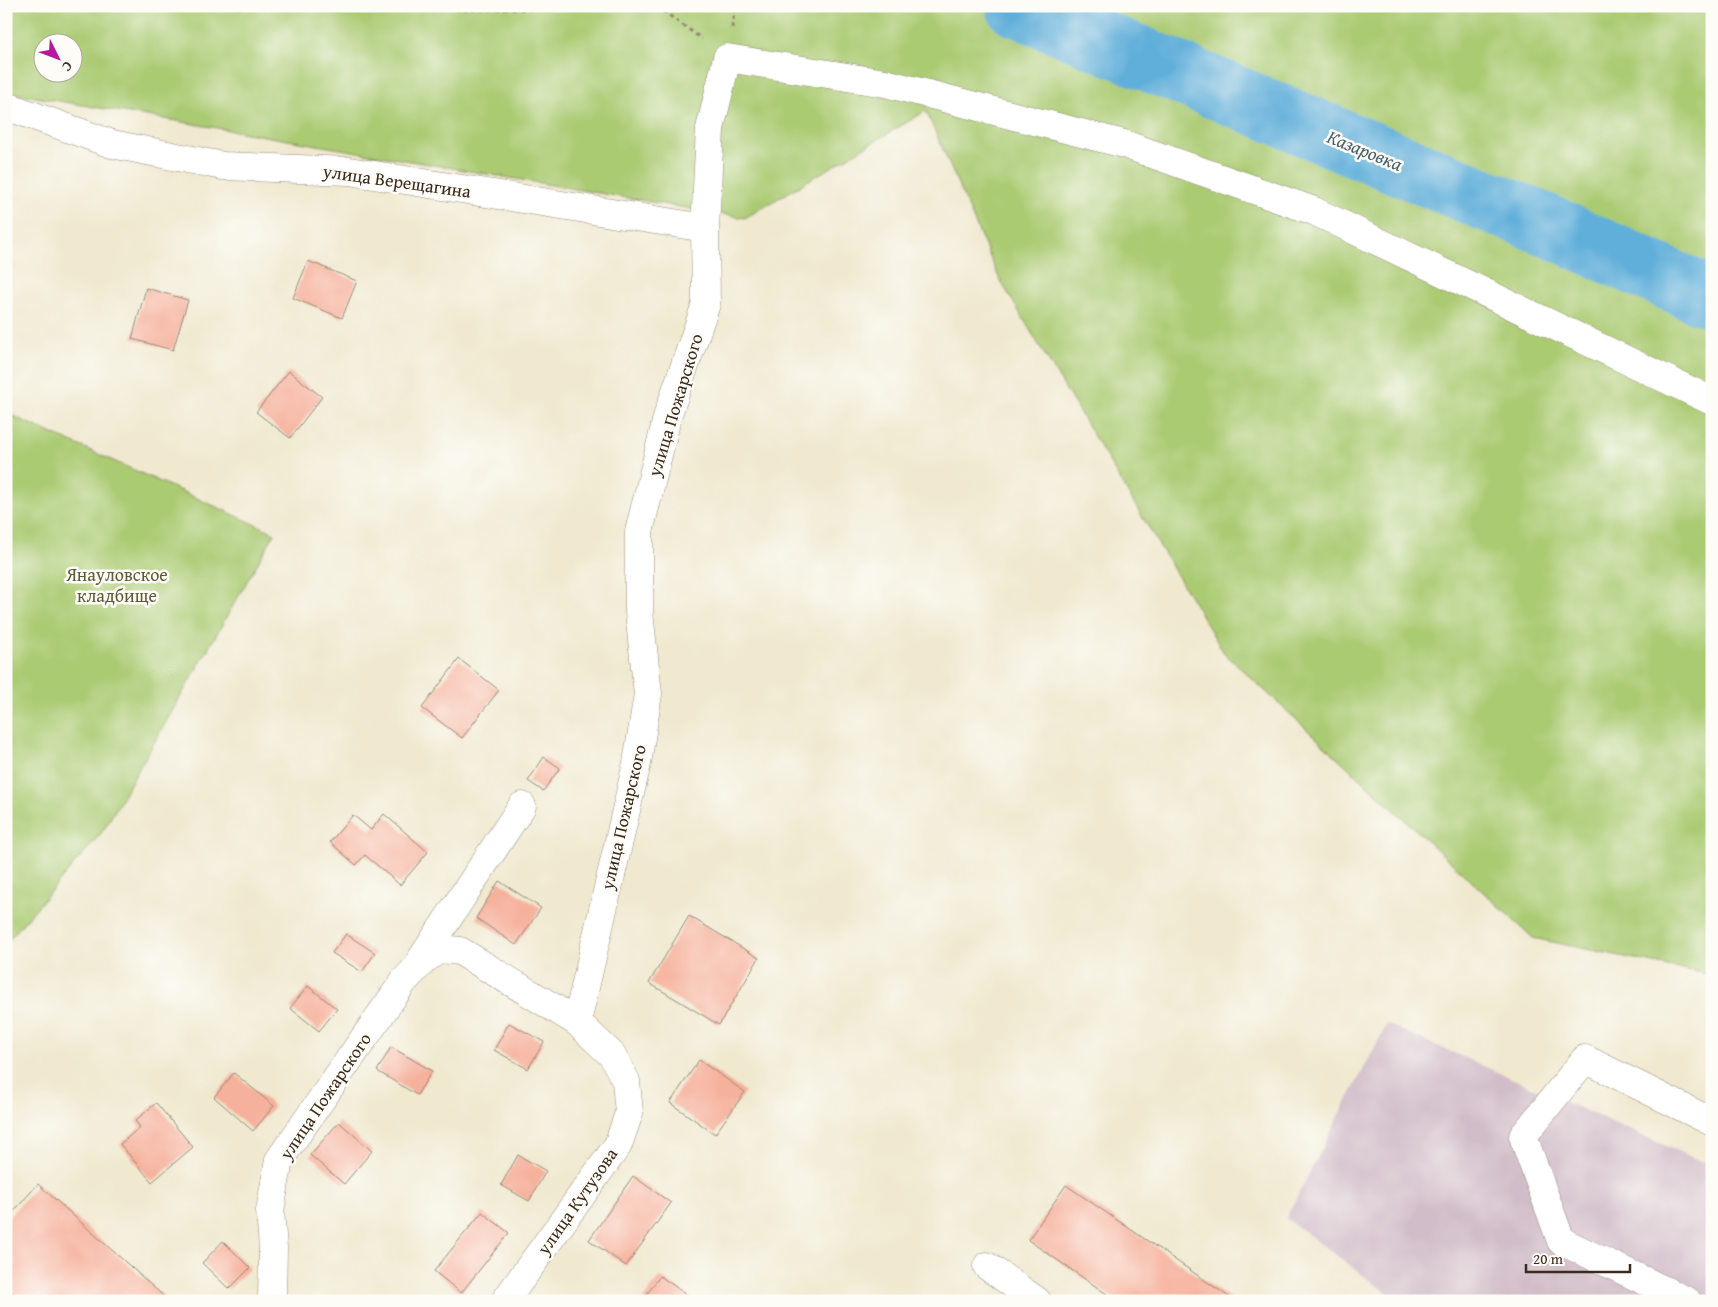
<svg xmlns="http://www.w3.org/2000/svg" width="1718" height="1307" font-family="'Gentium Book Plus',serif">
<rect width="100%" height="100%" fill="#fdfcf7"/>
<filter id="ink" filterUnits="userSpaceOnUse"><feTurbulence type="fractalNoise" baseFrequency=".02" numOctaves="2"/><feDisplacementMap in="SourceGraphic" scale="10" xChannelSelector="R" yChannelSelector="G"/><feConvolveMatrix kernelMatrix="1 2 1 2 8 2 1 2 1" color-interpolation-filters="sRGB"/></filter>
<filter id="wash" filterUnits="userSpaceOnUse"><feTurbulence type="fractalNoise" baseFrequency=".0096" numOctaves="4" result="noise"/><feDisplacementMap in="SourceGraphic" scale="20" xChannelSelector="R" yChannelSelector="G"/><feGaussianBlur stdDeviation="1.12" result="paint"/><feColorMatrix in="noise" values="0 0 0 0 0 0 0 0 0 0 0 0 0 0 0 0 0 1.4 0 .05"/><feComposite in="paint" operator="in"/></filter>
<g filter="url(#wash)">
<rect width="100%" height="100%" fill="#f0e9d0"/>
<path fill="#d1bdc9" d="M 1387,1024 L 1712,1166 L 1712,1301 L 1398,1301 L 1286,1218 Z"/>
<path fill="#abcb73" stroke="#737a48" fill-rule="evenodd" d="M 6,6 L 1712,6 L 1712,975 L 1533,938 L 1224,653 L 1000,280 L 926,111 L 745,218 L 6,92 ZM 42,42 L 72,42 L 72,72 L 42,72 Z
M 6,413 L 275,533 L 103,831 L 6,943 Z"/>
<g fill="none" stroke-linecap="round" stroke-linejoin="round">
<path stroke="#60afda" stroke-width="62" d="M 1017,6 L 1549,226 L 1702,294 L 1712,295"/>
</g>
<g id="blocks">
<path fill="#f6b19c" d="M 308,261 L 357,281 L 342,318 L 293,298 Z
M 146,288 L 188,300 L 173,350 L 132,339 Z
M 289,371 L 322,397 L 290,438 L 256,412 Z
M 459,659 L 499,690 L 462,738 L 422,708 Z
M 544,757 L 560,768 L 543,791 L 528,781 Z
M 384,814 L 428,852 L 400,885 L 365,855 L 356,865 L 330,842 L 353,815 L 371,830 Z
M 499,881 L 541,908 L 516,945 L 476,918 Z
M 689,916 L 759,958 L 719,1025 L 649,983 Z
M 346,934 L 375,953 L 362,972 L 332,953 Z
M 308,986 L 337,1009 L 319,1031 L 290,1008 Z
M 509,1023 L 544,1042 L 528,1069 L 494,1050 Z
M 391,1047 L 432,1071 L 417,1095 L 377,1071 Z
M 699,1060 L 745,1092 L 715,1134 L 670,1103 Z
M 234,1073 L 274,1106 L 253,1131 L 214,1097 Z
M 156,1103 L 193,1147 L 152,1182 L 120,1144 L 140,1127 L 135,1121 Z
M 339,1122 L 372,1151 L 344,1184 L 310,1155 Z
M 518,1155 L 546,1171 L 529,1201 L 501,1185 Z
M 633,1176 L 671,1203 L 626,1266 L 589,1240 Z
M 38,1184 L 169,1301 L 22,1301 L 6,1287 L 6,1220 Z
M 1066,1185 L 1235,1301 L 1117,1301 L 1028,1240 Z
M 482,1212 L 509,1233 L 461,1293 L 434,1271 Z
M 223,1241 L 250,1268 L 229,1289 L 202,1263 Z
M 660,1276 L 696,1301 L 642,1301 Z"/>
</g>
</g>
<g filter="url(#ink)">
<use href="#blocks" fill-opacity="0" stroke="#968a77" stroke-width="1"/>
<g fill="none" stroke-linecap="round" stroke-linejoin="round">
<defs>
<path id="minor" d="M 6,106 L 112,144 L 223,166 L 349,171 L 705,228
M 420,961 L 522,806
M 577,1022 L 637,763 L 648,694 L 639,612 L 639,532 L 668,414 L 706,304 L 705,228 L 710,129 L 727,58 L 885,83 L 1124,144 L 1314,211 L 1712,401
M 987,1266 L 1037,1301
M 272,1301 L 273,1248 L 270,1211 L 279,1160 L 404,981 L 425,959 L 440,949 L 460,951 L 577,1022 L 612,1055 L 626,1081 L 629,1113 L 618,1145 L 505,1301
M 1687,1301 L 1561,1241 L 1523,1136 L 1585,1059 L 1712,1122"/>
</defs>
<use href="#minor" stroke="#968a77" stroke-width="29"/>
<path stroke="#968a77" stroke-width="3" stroke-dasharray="4 4" stroke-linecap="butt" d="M 229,6 L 242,8 L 256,6
M 432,6 L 462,10 L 659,8 L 702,39
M 732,28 L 735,6"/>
<use href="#minor" stroke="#fff" stroke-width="28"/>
</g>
</g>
<g text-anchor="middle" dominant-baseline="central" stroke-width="5" stroke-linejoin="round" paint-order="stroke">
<g font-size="18" fill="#3b2a1e" stroke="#fdfcf7">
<text transform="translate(397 181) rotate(8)">улица Верещагина</text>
<text transform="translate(675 405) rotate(-73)">улица Пожарского</text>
<text transform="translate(623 817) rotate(-77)">улица Пожарского</text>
<text transform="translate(325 1096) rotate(-56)">улица Пожарского</text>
<text transform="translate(577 1201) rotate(-55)">улица Кутузова</text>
</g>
<g font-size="18" fill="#5d5a38" stroke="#fdfcf7">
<text x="117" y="574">Янауловское<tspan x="117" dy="21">кладбище</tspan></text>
</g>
<g font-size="19" font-style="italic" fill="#4a5f69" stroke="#fdfcf7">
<text transform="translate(1365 150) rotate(22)">Казаровка</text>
</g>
</g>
<rect width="1718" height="1307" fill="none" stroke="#fdfcf7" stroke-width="25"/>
<g transform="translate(58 58) rotate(132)"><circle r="24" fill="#fdfcf7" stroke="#afa8a0"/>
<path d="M0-4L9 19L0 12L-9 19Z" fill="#b5179e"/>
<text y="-8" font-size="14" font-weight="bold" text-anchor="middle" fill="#3b2a1e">С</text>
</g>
<path d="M1526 1264v8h104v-8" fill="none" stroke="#3b2a1e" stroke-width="2.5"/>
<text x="1533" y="1264" font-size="15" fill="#3b2a1e" stroke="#fdfcf7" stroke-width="4" paint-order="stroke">20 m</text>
</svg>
